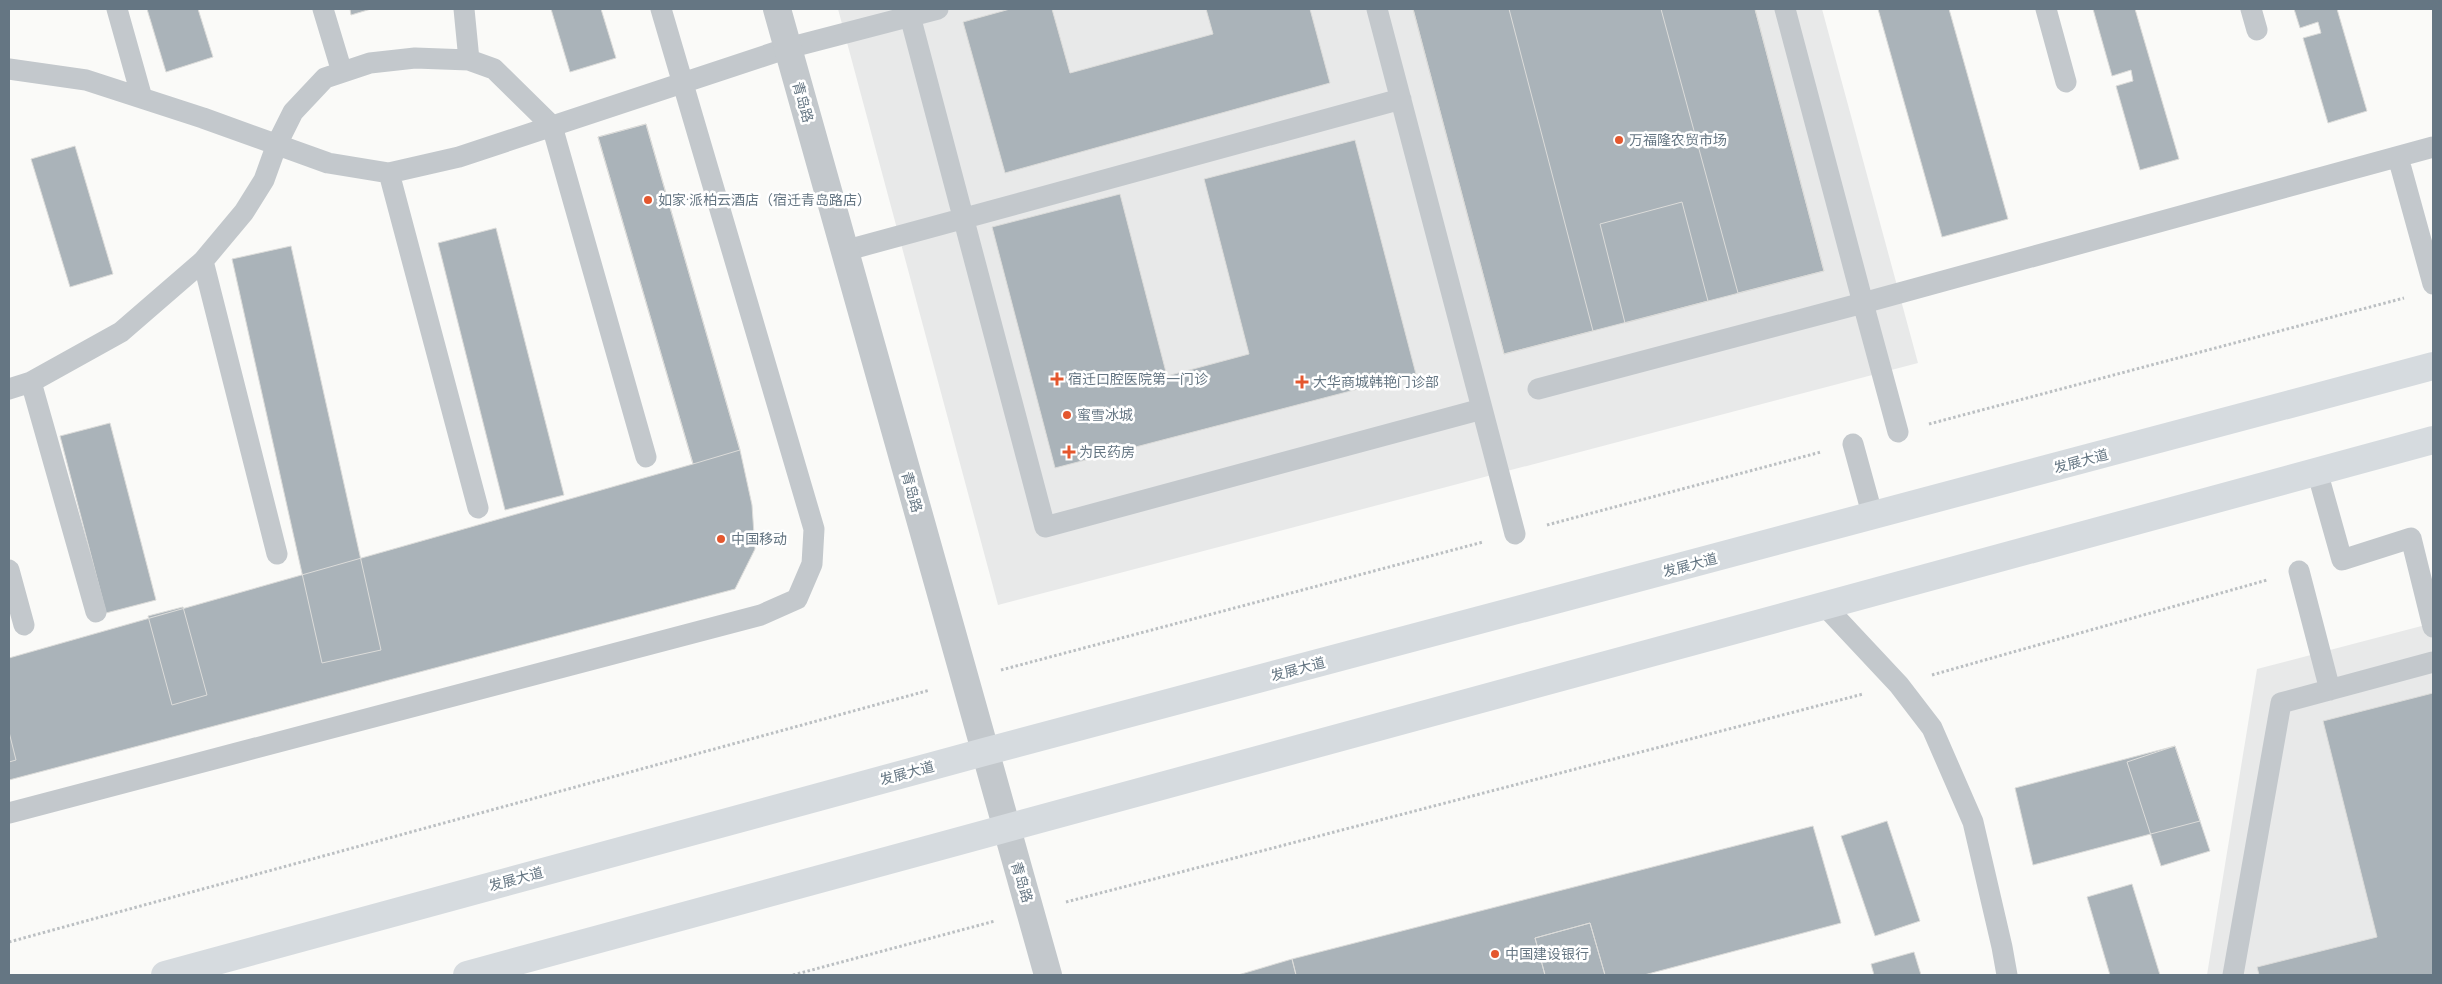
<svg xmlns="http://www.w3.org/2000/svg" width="2442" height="984" font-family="'Asap Condensed','Noto Sans SC',sans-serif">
<rect width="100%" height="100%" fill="#fafaf8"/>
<path fill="#e8e9e9" d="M 838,9 L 1822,9 L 1918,363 L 998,605 Z
M 2433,623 L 2433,975 L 2207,975 L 2257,669 Z"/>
<path fill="#aab3b9" stroke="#dcdcda" d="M 147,9 L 198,9 L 213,57 L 166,72 Z
M 350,9 L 371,9 L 351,15 Z
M 551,9 L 601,9 L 616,58 L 570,72 Z
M 1010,9 L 1052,9 L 1070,73 L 1213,34 L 1206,9 L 1310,9 L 1330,83 L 1005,173 L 963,22 Z
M 1413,9 L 1755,9 L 1824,271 L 1504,354 Z
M 1413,9 L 1509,9 L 1593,331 L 1504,354 Z
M 1661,9 L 1755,9 L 1824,271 L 1738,293 Z
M 1878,9 L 1949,9 L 2008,219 L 1942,237 Z
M 2093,9 L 2135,9 L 2179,159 L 2140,170 L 2116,86 L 2133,81 L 2131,70 L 2112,76 Z
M 2294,9 L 2337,9 L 2367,111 L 2328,123 L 2303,38 L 2321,33 L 2318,22 L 2300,28 Z
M 646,124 L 740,450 L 693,464 L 598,137 Z
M 646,124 L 740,450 L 752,505 L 755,549 L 735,589 L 9,780 L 9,658 L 693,464 L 598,137 Z
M 1355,140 L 1416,374 L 1055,468 L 992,227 L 1120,194 L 1167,376 L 1249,354 L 1204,179 Z
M 75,146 L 113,274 L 70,287 L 31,159 Z
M 1682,202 L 1708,301 L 1625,323 L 1600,224 Z
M 496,228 L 564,495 L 505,510 L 438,243 Z
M 291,246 L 381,650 L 322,663 L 232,259 Z
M 110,423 L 156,600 L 106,613 L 60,436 Z
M 183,607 L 207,695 L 172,705 L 148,616 Z
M 2433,693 L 2433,975 L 2259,975 L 2257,967 L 2377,937 L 2323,721 Z
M 9,732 L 16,760 L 9,762 Z
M 2175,746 L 2210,851 L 2161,866 L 2127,762 Z
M 2175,746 L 2200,821 L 2033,865 L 2015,788 Z
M 1887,821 L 1920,921 L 1875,936 L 1841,836 Z
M 1813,826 L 1841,923 L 1644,975 L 1605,975 L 1590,923 L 1535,938 L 1545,975 L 1296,975 L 1292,959 Z
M 2132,884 L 2160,975 L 2110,975 L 2087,897 Z
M 1590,923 L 1605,975 L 1545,975 L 1535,938 Z
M 1914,952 L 1921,975 L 1874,975 L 1871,964 Z
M 1292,959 L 1296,975 L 1238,975 Z"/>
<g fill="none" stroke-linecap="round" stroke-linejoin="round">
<path stroke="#bbbfc2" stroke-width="3" stroke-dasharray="2.5 2.5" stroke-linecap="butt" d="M 1929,424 L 2404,298
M 1547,525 L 1821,452
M 1001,670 L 1483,542
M 1932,675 L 2267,580
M 1066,902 L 1863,694
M 9,942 L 930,690
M 793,975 L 995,921"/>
<path stroke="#c3c8cc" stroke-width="21" d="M 117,9 L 142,98
M 323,9 L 342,72
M 464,9 L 469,60
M 1377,9 L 1515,534
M 1785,9 L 1863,303 L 2433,147
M 2046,9 L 2066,82
M 2251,9 L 2257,30
M 910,16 L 1045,527 L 1482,409
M 9,69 L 86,80 L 203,118 L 328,163 L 389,173 L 459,157 L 788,48 L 938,9
M 2398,157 L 2433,284
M 389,173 L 478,508
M 844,251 L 1401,99
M 203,261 L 277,554
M 31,382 L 96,612
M 9,389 L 31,382 L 121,332 L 203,261 L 244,212 L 264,180 L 277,144 L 293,112 L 325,78 L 370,63 L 415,58 L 469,60 L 494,69 L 552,126 L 646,457
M 1538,389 L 1863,303 L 1898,432
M 1853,444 L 1873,517
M 2317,471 L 2342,560 L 2411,538 L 2433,627
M 9,570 L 24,625
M 2299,571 L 2330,690
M 1825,606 L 1899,685 L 1932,728 L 1973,822 L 2002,947 L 2007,975
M 9,813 L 761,615 L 797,599 L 812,564 L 814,529 L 661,9
M 2233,975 L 2281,703 L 2433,662"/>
<path stroke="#c3c8cc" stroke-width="28" d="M 777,9 L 1048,975"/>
<path stroke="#d6dbdf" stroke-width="28" d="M 165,975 L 984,752 L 2433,366
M 467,975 L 2433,440"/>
</g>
<g fill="#e4572e" stroke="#fff" stroke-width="2">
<circle cx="1619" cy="140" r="5"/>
<circle cx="648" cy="200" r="5"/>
<path d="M1054.5 371.5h5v5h5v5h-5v5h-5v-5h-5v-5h5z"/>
<path d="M1299.5 374.5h5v5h5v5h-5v5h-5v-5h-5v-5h5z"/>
<circle cx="1067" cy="415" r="5"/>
<path d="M1066.5 444.5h5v5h5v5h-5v5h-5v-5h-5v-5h5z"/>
<circle cx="721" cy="539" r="5"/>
<circle cx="1495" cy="954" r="5"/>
</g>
<g text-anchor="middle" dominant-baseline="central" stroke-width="5" stroke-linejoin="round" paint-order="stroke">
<g font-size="14" fill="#657683" stroke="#fff">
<text transform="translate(803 102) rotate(74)">青岛路</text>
<text transform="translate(2081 461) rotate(-15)">发展大道</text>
<text transform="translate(912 492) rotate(74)">青岛路</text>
<text transform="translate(1690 565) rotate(-15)">发展大道</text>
<text transform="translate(1298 669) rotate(-15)">发展大道</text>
<text transform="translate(907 773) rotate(-15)">发展大道</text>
<text transform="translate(516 879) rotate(-15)">发展大道</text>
<text transform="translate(1022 882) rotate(73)">青岛路</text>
</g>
<g font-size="14" fill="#657683" stroke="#fff" text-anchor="start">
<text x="1629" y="140">万福隆农贸市场</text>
<text x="658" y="200">如家·派柏云酒店（宿迁青岛路店）</text>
<text x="1068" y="379">宿迁口腔医院第一门诊</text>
<text x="1313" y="382">大华商城韩艳门诊部</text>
<text x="1077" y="415">蜜雪冰城</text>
<text x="1079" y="452">为民药房</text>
<text x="731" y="539">中国移动</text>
<text x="1505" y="954">中国建设银行</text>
</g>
</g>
<rect width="2442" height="984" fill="none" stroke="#657683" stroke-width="20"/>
</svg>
